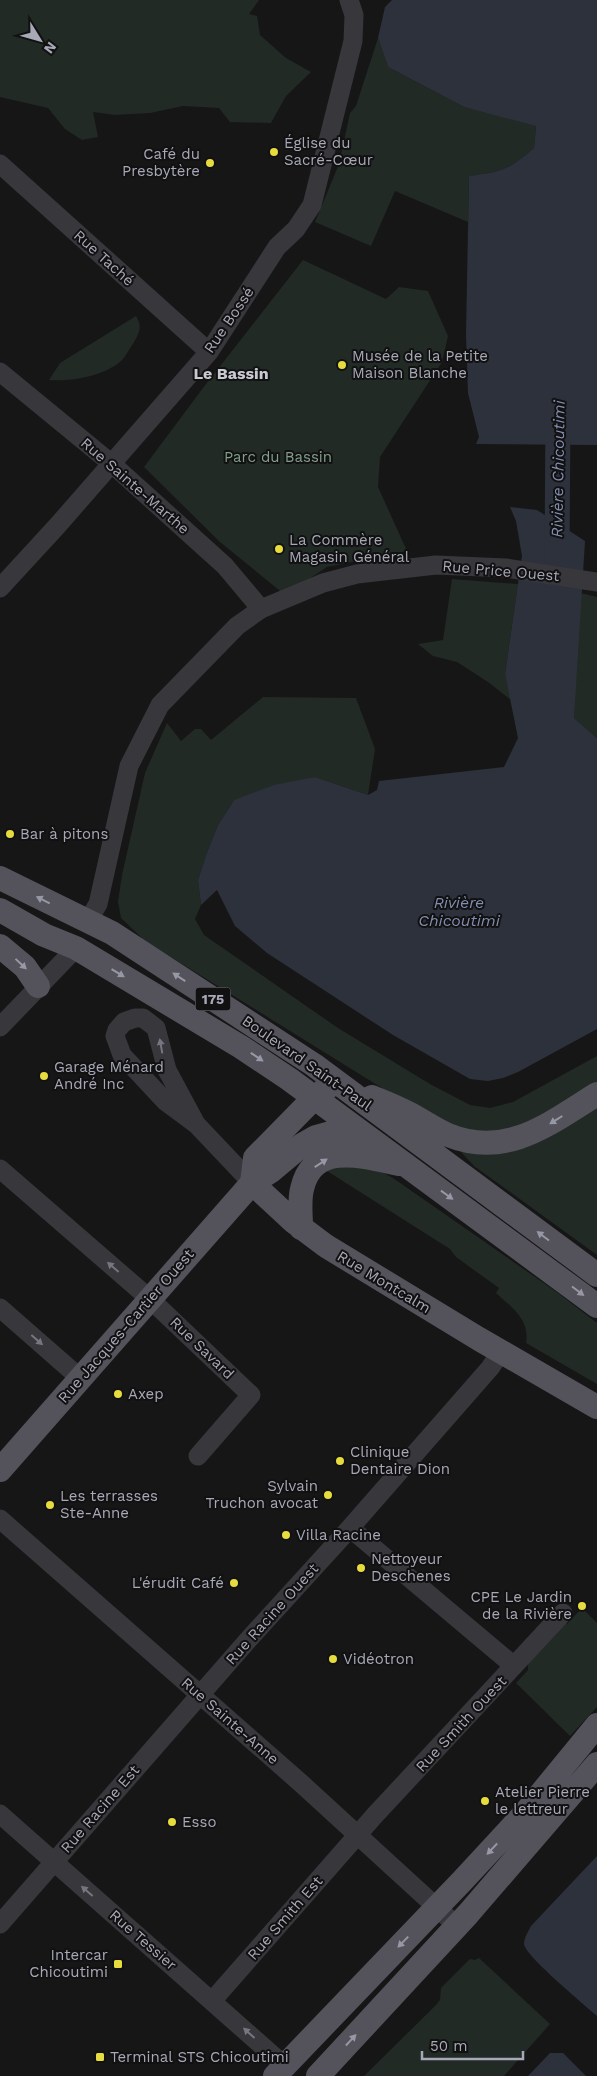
<svg xmlns="http://www.w3.org/2000/svg" width="597" height="2076" font-family="'Work Sans',sans-serif">
<rect width="100%" height="100%" fill="#161617"/>
<path fill="#222a25" d="M 0,0 L 259,0 L 249,14 L 257,16 L 260,35 L 286,58 L 311,72 L 286,96 L 271,123 L 230,122 L 219,108 L 183,106 L 150,113 L 115,115 L 93,112 L 98,137 L 82,140 L 65,129 L 48,108 L 0,97 Z
M 378,38 L 388,67 L 464,107 L 536,125 L 534,148 C 508,170 502,172 469,176 L 468,222 L 395,191 L 371,246 L 315,222 L 339,164 L 350,113 L 356,106 Z
M 303,260 L 386,299 L 399,287 L 428,291 L 448,336 L 442,362 L 380,457 L 378,487 L 407,551 L 327,567 L 285,595 L 220,542 L 144,467 L 203,388 Z
M 136,316 C 143,327 139,333 133,344 C 129,349 126,356 122,360 C 106,376 70,382 49,380 L 60,363 Z
M 452,579 L 518,584 L 505,674 L 511,700 L 488,682 L 457,662 L 433,656 L 418,644 L 443,640 Z
M 568,590 L 597,597 L 597,738 L 574,718 L 576,659 Z
M 263,697 L 356,698 L 375,749 L 368,795 L 315,777 L 234,800 L 218,825 L 206,855 L 198,880 L 201,905 L 195,919 L 204,935 L 338,1028 L 430,1084 L 470,1105 L 490,1108 L 513,1102 L 597,1056 L 597,1085 L 540,1121 L 488,1137 L 432,1119 L 145,941 L 121,918 L 118,902 L 122,875 L 145,773 L 167,723 L 181,741 L 195,729 L 201,729 L 211,740 Z
M 597,1102 L 597,1255 L 474,1166 L 461,1152 L 463,1149 Z
M 333,1164 L 380,1171 L 393,1178 L 558,1293 L 597,1323 L 597,1384 L 526,1343 C 530,1319 512,1308 496,1293 L 499,1288 L 456,1257 L 450,1249 L 327,1171 Z
M 582,1608 L 597,1623 L 597,1707 L 570,1736 L 516,1683 L 528,1670 L 528,1662 L 564,1622 L 567,1624 Z
M 479,1958 L 550,2024 L 504,2076 L 364,2076 L 436,2005 L 440,2000 L 441,1988 L 470,1959 L 475,1960 Z"/>
<path fill="#2d313b" d="M 392,0 L 597,0 L 597,445 L 476,444 L 479,437 L 468,393 L 466,335 L 469,176 C 502,172 508,170 534,148 L 536,126 L 464,107 L 388,67 L 378,38 L 385,7 Z
M 510,507 L 537,510 L 585,541 L 574,718 L 597,738 L 597,1029 L 518,1072 L 503,1078 L 488,1081 L 470,1079 L 393,1035 L 267,953 L 235,926 L 217,890 L 201,905 L 198,880 L 206,855 L 218,825 L 234,800 L 274,785 L 315,777 L 368,795 L 377,790 L 379,781 L 504,767 L 518,738 L 505,674 L 522,556 L 516,521 Z
M 597,1856 L 597,2016 C 585,2005 526,1957 524,1944 C 524,1938 528,1932 531,1926 Z
M 550,2053 L 563,2053 L 586,2076 L 528,2076 Z"/>
<g fill="none" stroke-linecap="round" stroke-linejoin="round">
<path stroke="#2d313b" stroke-width="25" d="M 557,557 L 558,410"/>
<path stroke="#37373c" stroke-width="19" d="M 0,164 L 209,352
M 0,372 L 112,464 L 225,566 L 261,609
M 0,588 L 58,525 L 209,352 L 277,247 L 296,229 L 312,205 L 353,41 L 354,15 L 349,0
M 87,922 L 98,904 L 129,766 L 160,705 L 237,626 L 261,609 L 323,583 L 357,574 L 436,565 L 506,568 L 597,582
M 0,1027 L 76,948
M 196,1124 L 167,1070 L 156,1028 L 143,1018 L 135,1018 L 124,1022 L 117,1030 L 115,1036 L 122,1055 L 165,1101 L 196,1124 L 252,1183
M 0,1169 L 150,1299 L 251,1395 L 198,1456
M 0,1308 L 80,1378
M 0,1519 L 303,1785 L 457,1926
M 350,1528 L 514,1666
M 0,1814 L 285,2066
M 0,1924 L 248,1640 L 350,1528 L 490,1368 L 501,1352
M 212,2001 L 375,1815 L 563,1613"/>
<path stroke="#54535b" stroke-width="24" d="M 0,878 L 112,933 L 314,1065 L 597,1275
M 0,910 L 44,935 L 76,948 L 241,1047 L 289,1079 L 597,1306
M 0,946 L 25,967 L 38,986
M 372,1097 C 384,1102 397,1107 408,1113 C 422,1120 434,1129 448,1135 C 507,1159 550,1123 597,1094
M 252,1183 L 294,1222 L 326,1246 L 479,1339 L 597,1407
M 252,1183 L 255,1158 L 314,1098 L 327,1088
M 301,1228 C 301,1215 299,1201 302,1189 C 313,1140 366,1157 399,1164
M 0,1470 L 252,1183 L 271,1171 L 302,1145 L 316,1137 L 334,1132 L 361,1132
M 275,2076 L 463,1880 L 525,1813 L 597,1725
M 318,2076 L 468,1914 L 597,1764"/>
</g>
<defs><path id="oneway-solid" d="M-6-.8H1V-3.2L6.5 0L1 3.2V.8H-6Z" transform="scale(1.25)"/></defs>
<g fill="#9798a5">
<use href="#oneway-solid" transform="translate(43 900) rotate(-153)"/>
<use href="#oneway-solid" transform="translate(21 964) rotate(43)"/>
<use href="#oneway-solid" transform="translate(118 973) rotate(31)"/>
<use href="#oneway-solid" transform="translate(179 977) rotate(-147)"/>
<use href="#oneway-solid" transform="translate(257 1057) rotate(34)"/>
<use href="#oneway-solid" transform="translate(556 1120) rotate(148)"/>
<use href="#oneway-solid" transform="translate(321 1163) rotate(-33)"/>
<use href="#oneway-solid" transform="translate(447 1195) rotate(36)"/>
<use href="#oneway-solid" transform="translate(543 1236) rotate(-143)"/>
<use href="#oneway-solid" transform="translate(578 1291) rotate(37)"/>
<use href="#oneway-solid" transform="translate(492 1849) rotate(133)"/>
<use href="#oneway-solid" transform="translate(403 1942) rotate(134)"/>
<use href="#oneway-solid" transform="translate(351 2040) rotate(-47)"/>
</g>
<g fill="#757680">
<use href="#oneway-solid" transform="translate(161 1046) rotate(-100)"/>
<use href="#oneway-solid" transform="translate(113 1267) rotate(-139)"/>
<use href="#oneway-solid" transform="translate(37 1340) rotate(41)"/>
<use href="#oneway-solid" transform="translate(87 1891) rotate(-139)"/>
<use href="#oneway-solid" transform="translate(249 2033) rotate(-138)"/>
</g>
<g fill="#e7dc3e" stroke="#111112" stroke-width="2">
<circle cx="274" cy="152" r="5"/>
<circle cx="210" cy="163" r="5"/>
<circle cx="342" cy="365" r="5"/>
<circle cx="279" cy="549" r="5"/>
<circle cx="10" cy="834" r="5"/>
<circle cx="44" cy="1076" r="5"/>
<circle cx="118" cy="1394" r="5"/>
<circle cx="340" cy="1461" r="5"/>
<circle cx="328" cy="1495" r="5"/>
<circle cx="50" cy="1505" r="5"/>
<circle cx="286" cy="1535" r="5"/>
<circle cx="361" cy="1568" r="5"/>
<circle cx="234" cy="1583" r="5"/>
<circle cx="582" cy="1606" r="5"/>
<circle cx="333" cy="1659" r="5"/>
<circle cx="485" cy="1801" r="5"/>
<circle cx="172" cy="1822" r="5"/>
<rect x="113" y="1959" width="10" height="10" rx="2.5"/>
<rect x="95" y="2052" width="10" height="10" rx="2.5"/>
</g>
<g text-anchor="middle" dominant-baseline="central" stroke-width="4" stroke-linejoin="round" paint-order="stroke">
<rect fill="#111112" stroke="#7b7b86" stroke-width="1" x="195.5" y="987.5" width="35" height="23" rx="4"/>
<g font-size="14" font-weight="bold" fill="#a8a9b7">
<text x="213" y="999">175</text>
</g>
<g font-size="15" fill="#a8a9b7" stroke="#111112" text-anchor="start">
<text x="284" y="143">Église du<tspan x="284" dy="17">Sacré-Cœur</tspan></text>
<text x="200" y="154" text-anchor="end">Café du<tspan x="200" dy="17">Presbytère</tspan></text>
<text x="352" y="356">Musée de la Petite<tspan x="352" dy="17">Maison Blanche</tspan></text>
<text x="289" y="540">La Commère<tspan x="289" dy="17">Magasin Général</tspan></text>
<text x="20" y="834">Bar à pitons</text>
<text x="54" y="1067">Garage Ménard<tspan x="54" dy="17">André Inc</tspan></text>
<text x="128" y="1394">Axep</text>
<text x="350" y="1452">Clinique<tspan x="350" dy="17">Dentaire Dion</tspan></text>
<text x="318" y="1486" text-anchor="end">Sylvain<tspan x="318" dy="17">Truchon avocat</tspan></text>
<text x="60" y="1496">Les terrasses<tspan x="60" dy="17">Ste-Anne</tspan></text>
<text x="296" y="1535">Villa Racine</text>
<text x="371" y="1559">Nettoyeur<tspan x="371" dy="17">Deschenes</tspan></text>
<text x="224" y="1583" text-anchor="end">L'érudit Café</text>
<text x="572" y="1597" text-anchor="end">CPE Le Jardin<tspan x="572" dy="17">de la Rivière</tspan></text>
<text x="343" y="1659">Vidéotron</text>
<text x="495" y="1792">Atelier Pierre<tspan x="495" dy="17">le lettreur</tspan></text>
<text x="182" y="1822">Esso</text>
<text x="108" y="1955" text-anchor="end">Intercar<tspan x="108" dy="17">Chicoutimi</tspan></text>
<text x="110" y="2057">Terminal STS Chicoutimi</text>
</g>
<g font-size="15" fill="#a8a9b7" stroke="#111112">
<text transform="translate(104 258) rotate(42)">Rue Taché</text>
<text transform="translate(229 320) rotate(-56)">Rue Bossé</text>
<text transform="translate(135 486) rotate(41)">Rue Sainte-Marthe</text>
<text transform="translate(501 571) rotate(5)">Rue Price Ouest</text>
<text transform="translate(307 1063) rotate(35)">Boulevard Saint-Paul</text>
<text transform="translate(384 1282) rotate(31)">Rue Montcalm</text>
<text transform="translate(126 1326) rotate(-49)">Rue Jacques-Cartier Ouest</text>
<text transform="translate(202 1348) rotate(44)">Rue Savard</text>
<text transform="translate(272 1614) rotate(-48)">Rue Racine Ouest</text>
<text transform="translate(230 1721) rotate(41)">Rue Sainte-Anne</text>
<text transform="translate(461 1724) rotate(-47)">Rue Smith Ouest</text>
<text transform="translate(100 1809) rotate(-49)">Rue Racine Est</text>
<text transform="translate(285 1918) rotate(-49)">Rue Smith Est</text>
<text transform="translate(143 1940) rotate(41)">Rue Tessier</text>
</g>
<g font-size="15" fill="#81a08b" stroke="#111112">
<text x="278" y="457">Parc du Bassin</text>
</g>
<g font-size="16" font-weight="bold" fill="#c9c9d3" stroke="#111112">
<text x="231" y="373">Le Bassin</text>
</g>
<g font-size="16" font-style="italic" fill="#828eb0" stroke="#111112">
<text transform="translate(558 469) rotate(-89)">Rivière Chicoutimi</text>
<text x="459" y="902">Rivière<tspan x="459" dy="18">Chicoutimi</tspan></text>
</g>
</g>
<g transform="translate(40 40) rotate(127)" stroke="#111112" stroke-width="4" paint-order="stroke">
<path d="M0-4L9 19L0 12L-9 19Z" fill="#a8a9b7"/>
<text y="-8" font-size="14" font-weight="bold" text-anchor="middle" fill="#a8a9b7">N</text>
</g>
<path d="M422 2051v8h101v-8" fill="none" stroke="#a8a9b7" stroke-width="2.5"/>
<text x="430" y="2051" font-size="15" fill="#a8a9b7" stroke="#111112" stroke-width="4" paint-order="stroke">50 m</text>
</svg>
